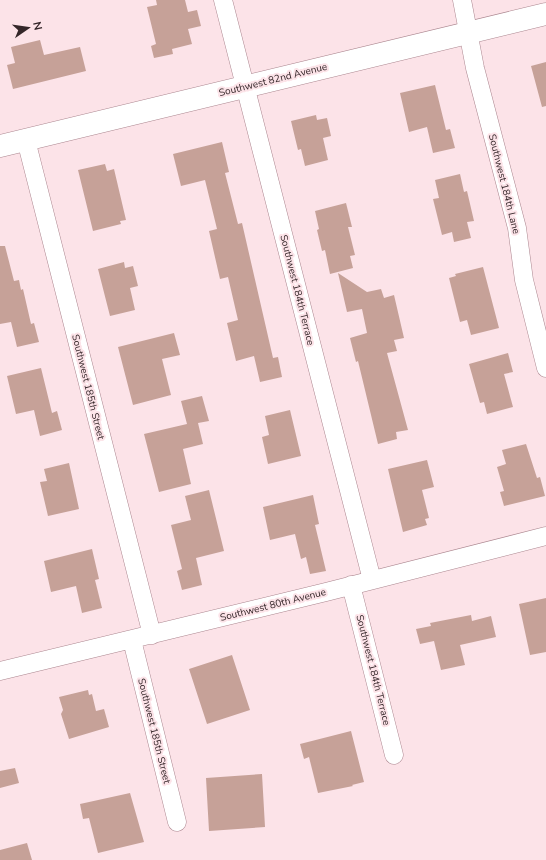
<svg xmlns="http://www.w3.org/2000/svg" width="546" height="860" font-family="'Nunito Sans',sans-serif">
<rect width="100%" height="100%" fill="#fce3e8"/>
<path fill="#c6a198" d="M 156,0 L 185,0 L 188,12 L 197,10 L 201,26 L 188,29 L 192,44 L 172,49 L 173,54 L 154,58 L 151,46 L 156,44 L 147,7 L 157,5 Z
M 40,40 L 44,55 L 80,47 L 86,71 L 13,89 L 7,65 L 15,63 L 11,47 Z
M 546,62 L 546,106 L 542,107 L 531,66 Z
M 435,85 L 446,130 L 450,129 L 455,148 L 433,153 L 427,127 L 409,132 L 400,93 Z
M 316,115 L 317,120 L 327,118 L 331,136 L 323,138 L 328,160 L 305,166 L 301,149 L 298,150 L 291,121 Z
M 222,142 L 229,172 L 225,173 L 238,224 L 242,223 L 273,358 L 278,357 L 282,377 L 260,382 L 254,356 L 236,361 L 227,323 L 238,320 L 228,277 L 220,279 L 209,231 L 217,229 L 205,180 L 181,186 L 173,154 Z
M 105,164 L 107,171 L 114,169 L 126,220 L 120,221 L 121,224 L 93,231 L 78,170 Z
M 460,174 L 464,192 L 467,191 L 474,221 L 467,222 L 471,238 L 454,242 L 452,232 L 442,235 L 433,199 L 439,198 L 435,180 Z
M 346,203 L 352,227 L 348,227 L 355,255 L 350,256 L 353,268 L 330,274 L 325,250 L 322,251 L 317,230 L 319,229 L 315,211 Z
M 0,246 L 5,246 L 14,281 L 19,280 L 21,290 L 23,289 L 31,324 L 34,323 L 39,342 L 17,347 L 11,322 L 0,324 Z
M 124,262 L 125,268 L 133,266 L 138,286 L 130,288 L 135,310 L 110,316 L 98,269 Z
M 483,267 L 499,328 L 471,335 L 467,320 L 460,322 L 449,278 L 456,276 L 455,274 Z
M 338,273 L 367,292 L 381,289 L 384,298 L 394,295 L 404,338 L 394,340 L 397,351 L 387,353 L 408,430 L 396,432 L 397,439 L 378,444 L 358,361 L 356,362 L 350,338 L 367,333 L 362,309 L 347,312 Z
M 174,333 L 180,355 L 162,359 L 171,395 L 133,405 L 118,347 Z
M 508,353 L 513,372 L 504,374 L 513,407 L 487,414 L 484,402 L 480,403 L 469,364 Z
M 41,368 L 52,413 L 57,411 L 62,430 L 40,436 L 34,410 L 16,414 L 7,376 Z
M 202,396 L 209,421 L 198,423 L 203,444 L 183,449 L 191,484 L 159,492 L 144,434 L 187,424 L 181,401 Z
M 290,410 L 301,456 L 268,464 L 262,437 L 269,435 L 265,416 Z
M 526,444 L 537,478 L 540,477 L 545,496 L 504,506 L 500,492 L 504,491 L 497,467 L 506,464 L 502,450 Z
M 427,460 L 434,487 L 422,490 L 429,518 L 425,519 L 427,525 L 403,532 L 388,469 Z
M 69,463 L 79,509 L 48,516 L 40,482 L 47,481 L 44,469 Z
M 209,490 L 224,551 L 196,558 L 202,585 L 182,590 L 177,571 L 182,569 L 171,525 L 191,520 L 185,496 Z
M 313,495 L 319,524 L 315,525 L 326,571 L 310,574 L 306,557 L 301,559 L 295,534 L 270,540 L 263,507 Z
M 92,549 L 99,579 L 95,580 L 102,608 L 82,613 L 76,586 L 51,592 L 44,561 Z
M 546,598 L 546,652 L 530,655 L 519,604 Z
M 471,615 L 472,621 L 491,616 L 496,637 L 460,645 L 465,665 L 441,670 L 434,641 L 420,644 L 416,629 L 431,626 L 430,623 Z
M 232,655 L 250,710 L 207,724 L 189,669 Z
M 88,690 L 89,695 L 92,694 L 96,711 L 104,709 L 109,727 L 69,739 L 61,714 L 63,710 L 59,697 Z
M 351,731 L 364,782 L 352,785 L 353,786 L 318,793 L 309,757 L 304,759 L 300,744 Z
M 15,768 L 19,783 L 0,788 L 0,771 Z
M 262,774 L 265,827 L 209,831 L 206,778 Z
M 130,793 L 144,842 L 98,853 L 89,818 L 83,819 L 80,804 Z
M 27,843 L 32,860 L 0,860 L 0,850 Z"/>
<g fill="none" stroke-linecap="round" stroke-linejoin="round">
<defs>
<path id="minor" d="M 223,0 L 372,580
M 462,0 L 475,68 L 517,228 L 524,280 L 546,368
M 26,140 L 152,635
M 351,585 L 394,755
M 132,640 L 177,822
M 0,671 L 326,592 L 546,536"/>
<path id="tertiary" d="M 0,146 L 546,14"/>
</defs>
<use href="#minor" stroke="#ab868f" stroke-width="19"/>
<use href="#tertiary" stroke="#ab868f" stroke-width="23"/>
<use href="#minor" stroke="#fff" stroke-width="18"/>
<use href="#tertiary" stroke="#fff" stroke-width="22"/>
</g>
<g text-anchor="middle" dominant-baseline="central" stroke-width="4" stroke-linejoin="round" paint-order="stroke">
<g font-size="10" fill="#342629" stroke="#fce3e8">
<text transform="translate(273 80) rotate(-14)">Southwest 82nd Avenue</text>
<text transform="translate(504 184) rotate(76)">Southwest 184th Lane</text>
<text transform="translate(297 290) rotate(76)">Southwest 184th Terrace</text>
<text transform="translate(88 387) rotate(76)">Southwest 185th Street</text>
<text transform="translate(273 605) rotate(-14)">Southwest 80th Avenue</text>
<text transform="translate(373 670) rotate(76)">Southwest 184th Terrace</text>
<text transform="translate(154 731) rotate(76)">Southwest 185th Street</text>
</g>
</g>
<g transform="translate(28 28) rotate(77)" stroke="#fce3e8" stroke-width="3" paint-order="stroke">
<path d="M0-3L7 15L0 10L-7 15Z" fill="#342629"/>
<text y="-6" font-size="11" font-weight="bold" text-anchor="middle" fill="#342629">N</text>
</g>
</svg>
